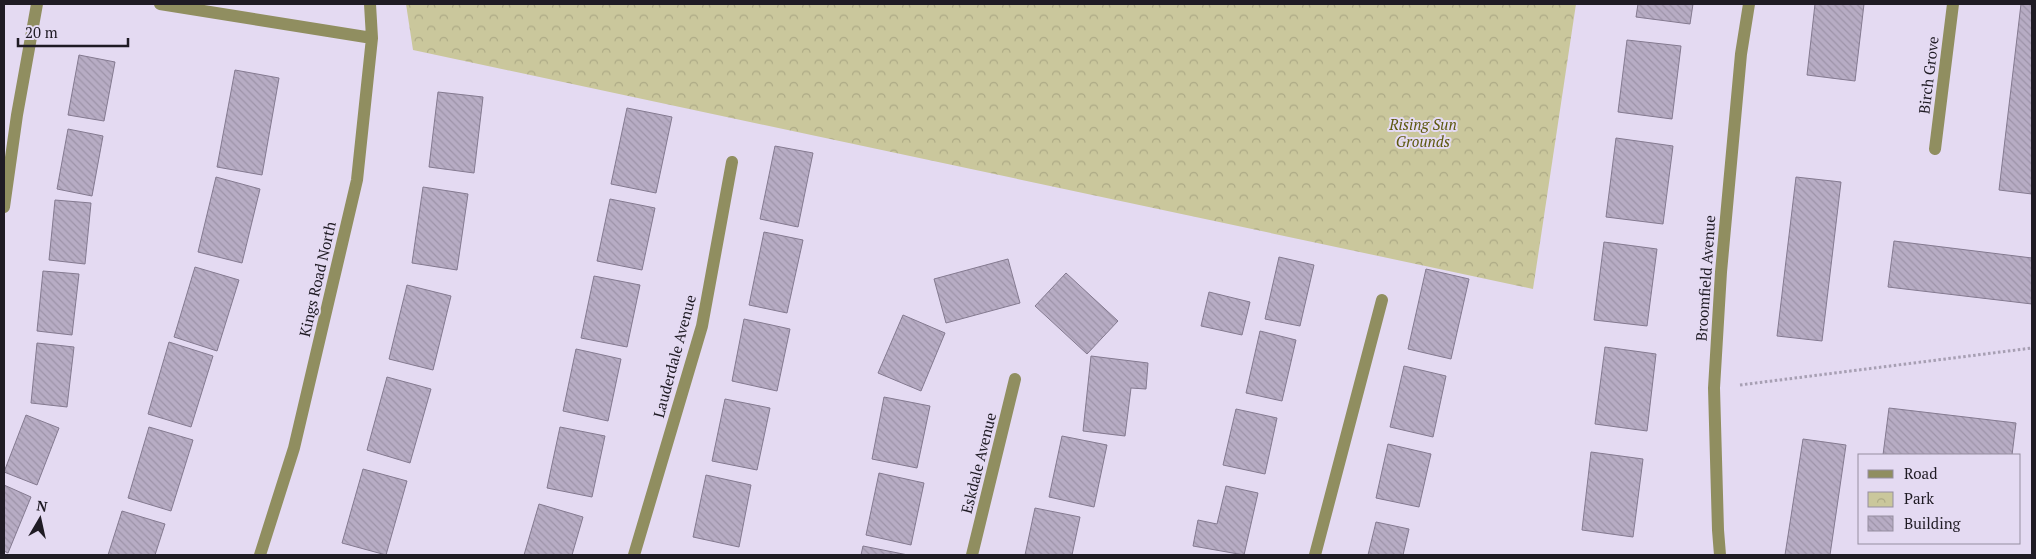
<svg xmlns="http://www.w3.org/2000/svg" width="2036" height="559" font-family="'PT Serif',serif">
<defs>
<pattern id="park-crowns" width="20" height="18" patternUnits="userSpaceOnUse" patternTransform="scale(1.25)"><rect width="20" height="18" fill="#cac79c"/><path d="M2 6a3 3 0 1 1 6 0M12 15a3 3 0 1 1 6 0" fill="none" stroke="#adaa86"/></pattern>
<pattern id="building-back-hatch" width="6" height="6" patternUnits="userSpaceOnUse" patternTransform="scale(1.25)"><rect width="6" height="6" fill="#b7acc4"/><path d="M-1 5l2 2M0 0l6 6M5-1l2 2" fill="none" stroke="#9d93a8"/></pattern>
</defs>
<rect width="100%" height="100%" fill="#e4daf2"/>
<path fill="url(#park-crowns)" d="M 406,4 L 1576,4 L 1533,289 L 413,50 Z"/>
<path fill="url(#building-back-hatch)" stroke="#847a90" d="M 1638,4 L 1693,4 L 1690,24 L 1636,17 Z
M 1815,4 L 1864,4 L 1855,81 L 1807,75 Z
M 2021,4 L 2032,4 L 2032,194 L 1999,190 Z
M 1627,40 L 1681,46 L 1672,119 L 1618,112 Z
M 79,55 L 115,62 L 104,121 L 68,115 Z
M 235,70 L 279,78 L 262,175 L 217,167 Z
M 438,92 L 483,97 L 474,173 L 429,167 Z
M 627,108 L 672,117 L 656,193 L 611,184 Z
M 68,129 L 103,136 L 92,196 L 57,189 Z
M 1616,138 L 1673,146 L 1663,224 L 1606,217 Z
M 775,146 L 813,153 L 798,227 L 760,219 Z
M 216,177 L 260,189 L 242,263 L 198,252 Z
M 1796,177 L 1841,182 L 1822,341 L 1777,336 Z
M 423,187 L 468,194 L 457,270 L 412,263 Z
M 610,199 L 655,208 L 642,270 L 597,261 Z
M 55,200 L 91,203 L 85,264 L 49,260 Z
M 764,232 L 803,240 L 787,313 L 749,305 Z
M 1894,241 L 2032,258 L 2032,304 L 1888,287 Z
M 1604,242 L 1657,249 L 1647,326 L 1594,320 Z
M 1279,257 L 1314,265 L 1300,326 L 1265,319 Z
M 1008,259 L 1020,303 L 946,323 L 934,279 Z
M 195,267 L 239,280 L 217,351 L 174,337 Z
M 1426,269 L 1469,279 L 1451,359 L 1408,349 Z
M 43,271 L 79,274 L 72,335 L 37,331 Z
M 1066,273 L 1118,321 L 1087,354 L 1035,306 Z
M 594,276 L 640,285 L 627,347 L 581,338 Z
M 407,285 L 451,296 L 433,370 L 389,359 Z
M 1209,292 L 1250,302 L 1242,335 L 1201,326 Z
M 903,315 L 945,333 L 921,391 L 878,373 Z
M 744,319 L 790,329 L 777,391 L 732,381 Z
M 1260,331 L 1296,340 L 1282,401 L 1246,393 Z
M 169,342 L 213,356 L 191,427 L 148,414 Z
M 37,343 L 74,347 L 67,407 L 31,403 Z
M 1605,347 L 1656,354 L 1647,431 L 1595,424 Z
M 576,349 L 621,359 L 608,421 L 563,411 Z
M 1091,356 L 1148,363 L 1146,389 L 1131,388 L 1125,436 L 1083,431 Z
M 1404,366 L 1446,376 L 1433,437 L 1390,427 Z
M 387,377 L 431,389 L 410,463 L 367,450 Z
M 884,397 L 930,406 L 917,468 L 872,459 Z
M 725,399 L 770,408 L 757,470 L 712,461 Z
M 1889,408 L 2016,423 L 2012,455 L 1883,455 Z
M 1236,409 L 1277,418 L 1265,474 L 1223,465 Z
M 26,415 L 59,428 L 37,485 L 4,472 Z
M 149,427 L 193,440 L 171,511 L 128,498 Z
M 560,427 L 605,436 L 592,497 L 547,488 Z
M 1062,436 L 1107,445 L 1094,507 L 1049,497 Z
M 1803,439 L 1846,445 L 1830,555 L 1785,555 Z
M 1388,444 L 1431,454 L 1419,507 L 1376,498 Z
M 1591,452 L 1643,459 L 1633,537 L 1582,530 Z
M 363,469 L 407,481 L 386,555 L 342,543 Z
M 879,473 L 924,483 L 911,545 L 866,535 Z
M 706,475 L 751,485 L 739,547 L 693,537 Z
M 4,485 L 31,497 L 8,553 L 4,551 Z
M 1226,486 L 1258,493 L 1244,555 L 1193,546 L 1198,520 L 1217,524 Z
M 539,504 L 583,517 L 572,555 L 524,555 Z
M 1035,508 L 1080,517 L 1072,555 L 1025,555 Z
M 122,511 L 165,524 L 155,555 L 108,555 Z
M 1376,522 L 1409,529 L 1403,555 L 1368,555 Z
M 863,546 L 908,555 L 861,555 Z"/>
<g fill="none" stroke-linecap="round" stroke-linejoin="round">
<path stroke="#a79fb3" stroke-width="3" stroke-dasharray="2.5 2.5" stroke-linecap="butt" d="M 1740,385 L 2032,348"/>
<path stroke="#908e60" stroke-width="12" d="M 160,4 L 372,38
M 1935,149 L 1953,4
M 4,207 L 17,115 L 37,4
M 260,555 L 294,448 L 357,180 L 372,38 L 370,4
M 634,555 L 702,326 L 732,162
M 972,555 L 1015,379
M 1315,555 L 1382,300
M 1720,555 L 1718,530 L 1714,388 L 1721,272 L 1741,54 L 1749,4"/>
</g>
<g text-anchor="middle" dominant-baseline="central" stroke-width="4" stroke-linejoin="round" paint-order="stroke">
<g font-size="15" fill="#1f1b24" stroke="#e4daf2">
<text transform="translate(1928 75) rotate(-83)">Birch Grove</text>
<text transform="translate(1705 278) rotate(-86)">Broomfield Avenue</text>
<text transform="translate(317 279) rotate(-77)">Kings Road North</text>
<text transform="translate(674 356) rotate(-75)">Lauderdale Avenue</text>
<text transform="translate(978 463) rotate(-76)">Eskdale Avenue</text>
</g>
<g font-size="15" font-style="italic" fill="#5c570c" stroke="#e4daf2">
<text x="1423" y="124">Rising Sun<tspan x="1423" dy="17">Grounds</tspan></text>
</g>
</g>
<rect width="2036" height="559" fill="none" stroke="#1f1b24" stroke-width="10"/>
<rect x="1858" y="454" width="162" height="90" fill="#e4daf2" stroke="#958ea0"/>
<rect x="1868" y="470" width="25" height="8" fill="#908e60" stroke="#958ea0"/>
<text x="1904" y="479" font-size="15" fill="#1f1b24">Road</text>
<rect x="1868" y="492" width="25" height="15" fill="url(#park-crowns)" stroke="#958ea0"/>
<text x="1904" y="504" font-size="15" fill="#1f1b24">Park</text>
<rect x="1868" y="516" width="25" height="15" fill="url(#building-back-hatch)" stroke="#958ea0"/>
<text x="1904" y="529" font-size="15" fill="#1f1b24">Building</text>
<g transform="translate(40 519) rotate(9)" stroke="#e4daf2" stroke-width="4" paint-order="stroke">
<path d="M0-4L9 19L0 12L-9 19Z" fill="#1f1b24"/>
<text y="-8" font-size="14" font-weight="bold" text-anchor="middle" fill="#1f1b24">N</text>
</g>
<path d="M18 38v8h110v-8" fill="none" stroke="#1f1b24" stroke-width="2.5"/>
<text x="25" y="38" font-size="15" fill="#1f1b24" stroke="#e4daf2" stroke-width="4" paint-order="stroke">20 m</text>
</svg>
